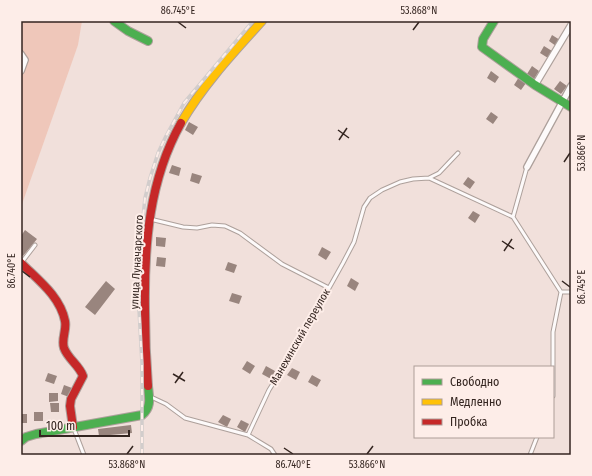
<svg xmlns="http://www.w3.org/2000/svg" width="592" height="476" font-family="'Fira Sans Condensed',sans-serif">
<rect width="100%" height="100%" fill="#f1e0db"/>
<path fill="#efc7ba" d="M 21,21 L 82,21 L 78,45 L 21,207 Z"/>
<path fill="#99857e" d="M 552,35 L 560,40 L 556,46 L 549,41 Z
M 544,46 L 552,51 L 548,58 L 540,53 Z
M 532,66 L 539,71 L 534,79 L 527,74 Z
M 491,71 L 499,77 L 495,83 L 487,78 Z
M 519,77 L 526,83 L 521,90 L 514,85 Z
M 560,81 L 567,86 L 561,94 L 554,89 Z
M 491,112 L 498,117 L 493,124 L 486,119 Z
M 189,122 L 198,127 L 193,135 L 185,130 Z
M 172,165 L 181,168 L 179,176 L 169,173 Z
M 192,173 L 202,176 L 199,184 L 190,181 Z
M 468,177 L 475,182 L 470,189 L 463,184 Z
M 473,211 L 480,215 L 475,223 L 468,218 Z
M 25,230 L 37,239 L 23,256 L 21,255 L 21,236 Z
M 156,237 L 166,238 L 165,247 L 156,246 Z
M 322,247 L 331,252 L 326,260 L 318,255 Z
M 157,257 L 166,258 L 165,267 L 156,266 Z
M 228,262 L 237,265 L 234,273 L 225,270 Z
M 351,278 L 359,283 L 355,291 L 347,286 Z
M 106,281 L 115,289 L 95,315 L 85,307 Z
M 232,293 L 242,296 L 239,304 L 229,301 Z
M 247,361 L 255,366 L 250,374 L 242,369 Z
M 266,366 L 275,371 L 271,379 L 262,374 Z
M 292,368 L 300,372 L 296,380 L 287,375 Z
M 48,373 L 57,376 L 54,384 L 45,381 Z
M 312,375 L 321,380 L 317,387 L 308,382 Z
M 64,385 L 72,388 L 69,397 L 61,394 Z
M 49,393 L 58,393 L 58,401 L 49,402 Z
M 50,403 L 59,403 L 59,412 L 51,412 Z
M 34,412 L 43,412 L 43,421 L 34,421 Z
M 21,414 L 27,414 L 27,423 L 21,423 Z
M 223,415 L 231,419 L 227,427 L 218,422 Z
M 241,420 L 249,424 L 245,432 L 237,427 Z
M 131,425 L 132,433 L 99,436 L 98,429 Z"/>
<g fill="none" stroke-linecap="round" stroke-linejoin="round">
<defs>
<path id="lane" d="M 429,178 L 513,217 L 527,167
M 513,217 L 561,292 L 571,292
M 150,219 L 183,227 L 197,228 L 212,225 L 225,226 L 240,233 L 282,264 L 329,288
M 22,262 L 35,245
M 553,396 L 553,332 L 561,292
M 151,397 L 166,404 L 185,418 L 248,435 L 269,390 L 300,340 L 343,263 L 354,242 L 364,207 L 370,198 L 382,190 L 400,182 L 413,179 L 429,178 L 439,173 L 458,153
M 74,429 L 84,455
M 248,435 L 271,449 L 275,455
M 530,455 L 537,437"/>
<path id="street" d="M 21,54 L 25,60 L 21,71
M 535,85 L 571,25
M 527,167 L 571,86"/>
<path id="fast" d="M 114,21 L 128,31 L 148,41
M 494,21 L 483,39 L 482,47 L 535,85 L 571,107
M 21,441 L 26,437 L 36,434 L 142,415 C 152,407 149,397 148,386"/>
<path id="slow" d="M 181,123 C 203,85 233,53 262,21"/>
<path id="jam" d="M 21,263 C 38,280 60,296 65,321 C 67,330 61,339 64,348 C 68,359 79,365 83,376 L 71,399 L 70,406 L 73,427
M 148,386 C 146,361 145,335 145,310 C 144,245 149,180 181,123"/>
</defs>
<use href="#lane" stroke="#ada09b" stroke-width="5"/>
<use href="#street" stroke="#ada09b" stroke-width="8"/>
<use href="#fast" stroke="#ada09b" stroke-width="10"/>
<use href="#slow" stroke="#ada09b" stroke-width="10"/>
<use href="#jam" stroke="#ada09b" stroke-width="10"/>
<use href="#lane" stroke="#fdfafa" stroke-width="3"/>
<use href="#street" stroke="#fdfafa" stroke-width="5.5"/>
<use href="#fast" stroke="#4caf50" stroke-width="8"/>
<use href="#slow" stroke="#ffc107" stroke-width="8"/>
<use href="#jam" stroke="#c62828" stroke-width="8"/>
<defs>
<path id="rail" d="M 142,455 L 142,364 L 137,273 L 145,198 L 150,178 L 158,153 L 166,136 L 184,103 L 253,21"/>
</defs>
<use href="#rail" stroke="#d2cdcc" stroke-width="3.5"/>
<use href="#rail" stroke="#fdede8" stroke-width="2" stroke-dasharray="6" stroke-linecap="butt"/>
</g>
<path fill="none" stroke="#342520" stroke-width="1.5" d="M 178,22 L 186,28M 413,30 L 419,22M 338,130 L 349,138M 339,140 L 347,128M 564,162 L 570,153M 502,241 L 514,249M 504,251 L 512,239M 22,271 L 30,277M 562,281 L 570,287M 173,374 L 185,381M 175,383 L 183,372M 284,448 L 293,454M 127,454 L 133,446M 367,454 L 373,446"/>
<g text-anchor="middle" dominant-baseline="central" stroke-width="4" stroke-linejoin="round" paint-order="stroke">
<g font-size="11" fill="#342520" stroke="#fdede8">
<text transform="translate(137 262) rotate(-87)">улица Луначарского</text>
<text transform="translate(300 337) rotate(-60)">Манехинский переулок</text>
</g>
</g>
<rect width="592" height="476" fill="none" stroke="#fdede8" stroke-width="44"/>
<rect x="414" y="366" width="140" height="72" fill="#fdede8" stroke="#ad9d98"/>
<rect x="422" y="379" width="20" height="6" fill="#4caf50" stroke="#ad9d98"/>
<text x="450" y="386" font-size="12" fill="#342520">Свободно</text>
<rect x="422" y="399" width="20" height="6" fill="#ffc107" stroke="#ad9d98"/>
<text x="450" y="406" font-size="12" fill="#342520">Медленно</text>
<rect x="422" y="419" width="20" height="6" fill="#c62828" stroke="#ad9d98"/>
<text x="450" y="426" font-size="12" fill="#342520">Пробка</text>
<path d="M40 430v6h89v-6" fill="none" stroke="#342520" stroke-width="2"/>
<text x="46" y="430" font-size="12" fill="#342520" stroke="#fdede8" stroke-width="3" paint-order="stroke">100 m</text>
<rect x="22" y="22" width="548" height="432" fill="none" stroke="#342520" stroke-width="1.5"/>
<g font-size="10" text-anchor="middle" fill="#342520">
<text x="178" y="14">86.745°E</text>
<text x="419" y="14">53.868°N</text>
<text transform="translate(581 153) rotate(-90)" y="4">53.866°N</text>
<text transform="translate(11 271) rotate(-90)" y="4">86.740°E</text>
<text transform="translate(581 287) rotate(-90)" y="4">86.745°E</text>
<text x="127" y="468">53.868°N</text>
<text x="293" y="468">86.740°E</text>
<text x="367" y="468">53.866°N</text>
</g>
</svg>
